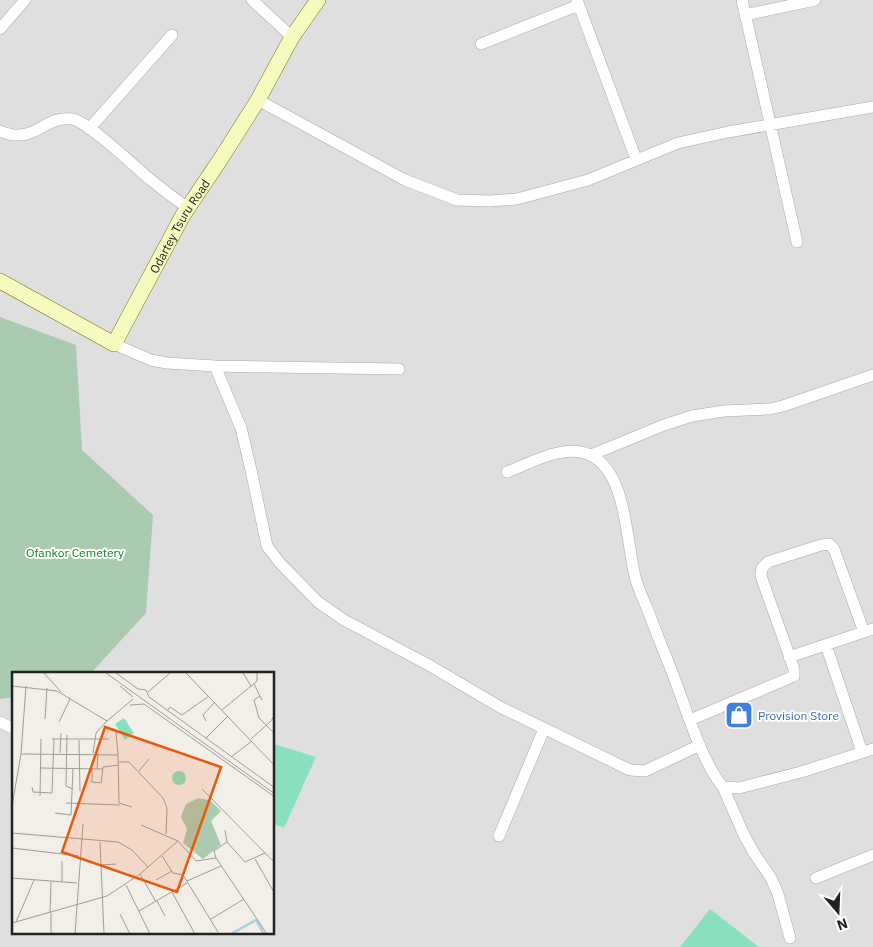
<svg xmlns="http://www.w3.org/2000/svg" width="873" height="947" font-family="'IBM Plex Sans',sans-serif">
<rect width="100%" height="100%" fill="#f2efe9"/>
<path fill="#e0dfdf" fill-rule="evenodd" d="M 0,0 L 873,0 L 873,947 L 0,947 ZM 14,673 L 274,673 L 274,933 L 14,933 Z"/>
<path fill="#aacbaf" d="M 0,317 L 76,345 L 82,450 L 153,515 L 146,613 L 91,673 L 14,673 L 14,697 L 0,699 Z"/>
<path fill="#88e0be" d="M 274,744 L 316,757 L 284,828 L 274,824 Z
M 710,909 L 759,947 L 680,947 Z"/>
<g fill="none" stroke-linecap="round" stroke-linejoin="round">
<defs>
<path id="street" d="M 252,0 L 292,37
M 577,0 L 636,159
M 742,0 L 797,242
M 745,15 L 815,0
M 0,29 L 25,0
M 481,44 L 579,5
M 258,100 L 405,180 L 457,200 L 489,201 L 517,199 L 588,180 L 678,143 L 728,132 L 873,107
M 89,129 L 172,35
M 0,131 C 35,146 43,115 72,119 C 88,121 136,168 151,180 C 163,190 175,199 188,208
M 114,344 L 151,360 L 167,363 L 215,366 L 399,369
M 215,366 L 241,428 L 251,470 L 267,546 L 280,563 L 318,602 L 344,620 L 427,664 L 500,707 L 630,770 L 645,771 L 700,745
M 591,455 L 664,425 L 692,416 L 724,411 L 770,409 L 783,406 L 873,375
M 507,472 C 531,463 564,443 590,455 C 628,472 626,546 636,580 C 639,590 643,599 647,608 C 655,630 664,651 672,672 C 685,705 701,761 723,787 L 739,788 L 801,772 L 873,749
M 826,645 L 862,752
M 789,657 L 873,629
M 690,720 L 794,676 L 794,669 L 761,576 L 762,568 L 768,562 L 821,545 L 829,544 L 834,549 L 864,632
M 0,722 L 14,729
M 723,787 L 744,835 L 754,853 L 771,878 L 778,894 L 790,938
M 499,836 L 544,729
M 816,878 L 873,855"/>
<g id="secondary">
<path id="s1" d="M 0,281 L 114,344 L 183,215 L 220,160 L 258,100 L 292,37 L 318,0"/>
</g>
</defs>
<use href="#street" stroke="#a9a9a9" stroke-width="12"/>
<use href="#secondary" stroke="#707d05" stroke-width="16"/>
<use href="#street" stroke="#fff" stroke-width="11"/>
<use href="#secondary" stroke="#f7fabf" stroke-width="15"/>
</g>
<defs>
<symbol id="shop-square" viewBox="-11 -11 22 22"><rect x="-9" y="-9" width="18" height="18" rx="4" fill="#3f7fe0" stroke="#fff"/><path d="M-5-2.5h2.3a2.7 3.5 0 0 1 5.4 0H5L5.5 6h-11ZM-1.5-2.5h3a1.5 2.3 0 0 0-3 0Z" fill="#fff"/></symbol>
</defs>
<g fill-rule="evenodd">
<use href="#shop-square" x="723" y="699" width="32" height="32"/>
</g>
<g text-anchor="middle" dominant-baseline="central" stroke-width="4" stroke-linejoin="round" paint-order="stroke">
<g font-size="12" fill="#222" stroke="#fff">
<text stroke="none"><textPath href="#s1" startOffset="265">Odartey Tsuru Road</textPath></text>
</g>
<g font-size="12" fill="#0c8416" stroke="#fff">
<text x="75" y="552">Ofankor Cemetery</text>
</g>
<g font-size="12" fill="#366cbe" stroke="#fff" text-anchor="start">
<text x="758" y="715">Provision Store</text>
</g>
</g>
<g transform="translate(12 672)">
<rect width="262" height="262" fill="#f2efe9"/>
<path d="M 186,126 L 198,128 L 209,139 L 199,149 L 209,173 L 191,187 L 171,171 L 175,157 L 169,145 L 174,132 Z" fill="#aacbaf"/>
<path d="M 112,46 L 122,61 L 113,68 L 103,52 ZM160 106a7 7 0 1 1 14 0a7 7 0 1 1-14 0Z" fill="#88e0be"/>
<path fill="none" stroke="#aad3df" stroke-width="2.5" d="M 219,262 L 244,248 L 252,262"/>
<path fill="none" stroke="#9f9d99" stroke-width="1" d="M 32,1 L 49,20M 94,1 L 263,122M 104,1 L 126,17 L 134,18 L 137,25 L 263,116M 174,1 L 263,94M 231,1 L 239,14M 242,12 L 250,28M 0,14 L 45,19 L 95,49 L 121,27M 108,14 L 121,25M 136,20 L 158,1M 248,24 L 242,28 L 247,46 L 263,62M 118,33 L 132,32 L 263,125M 156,38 L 158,35 L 170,43 L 197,24M 210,38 L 245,9 L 245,1M 33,47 L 35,16M 194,49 L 191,43 L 203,30M 47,50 L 58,27M 104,60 L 106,83M 55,63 L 54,114 L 61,117M 194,66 L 216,44M 40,67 L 97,67M 239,67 L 259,49 L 263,42M 67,68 L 68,119M 48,81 L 49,61M 81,81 L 84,61 L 95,49M 9,82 L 106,83 L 107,131 L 120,135M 219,85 L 240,69M 107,90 L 117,90 L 151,126 L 155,136 L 154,162M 29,96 L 91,97M 80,97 L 80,110 L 89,111 L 91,95 L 107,93M 85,97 L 86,81M 127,99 L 137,87M 20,115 L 21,120 L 40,121 L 42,67M 190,117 L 263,191M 28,124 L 29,67M 54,131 L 108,133M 0,134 L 9,82 L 14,14M 43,141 L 59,143 L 61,97M 129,153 L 166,169M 213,158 L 215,170 L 233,190 L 253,181M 0,161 L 106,170 L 120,178 L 136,195M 88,170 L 92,262M 0,176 L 67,184M 150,184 L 161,201 L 171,203 L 206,260M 204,186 L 202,179 L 215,170M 243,187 L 263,222M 50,189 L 50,210M 89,193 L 104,192M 128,202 L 144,230M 0,206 L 65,211M 144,208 L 160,199M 175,209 L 209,194M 114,213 L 138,262M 160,220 L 183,262M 145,229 L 153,244M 127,239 L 175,211M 38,241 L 39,210M 39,241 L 39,262M 108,242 L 118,262M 199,247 L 232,227M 4,250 L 22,208M 0,251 L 95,224 L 128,202 L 166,169 L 184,189 L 204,186 L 255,262M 63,262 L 71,152"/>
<path fill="#e8590c" fill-opacity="0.15" stroke="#e8590c" stroke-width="2.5" d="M 93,55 L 209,95 L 165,220 L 50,180 Z"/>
<rect width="262" height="262" fill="none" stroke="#222" stroke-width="2.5"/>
</g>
<g transform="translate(838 912) rotate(161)" stroke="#ffffff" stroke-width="4" paint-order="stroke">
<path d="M0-4L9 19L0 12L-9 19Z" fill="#222222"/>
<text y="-8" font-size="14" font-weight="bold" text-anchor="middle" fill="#222222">N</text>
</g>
</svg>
